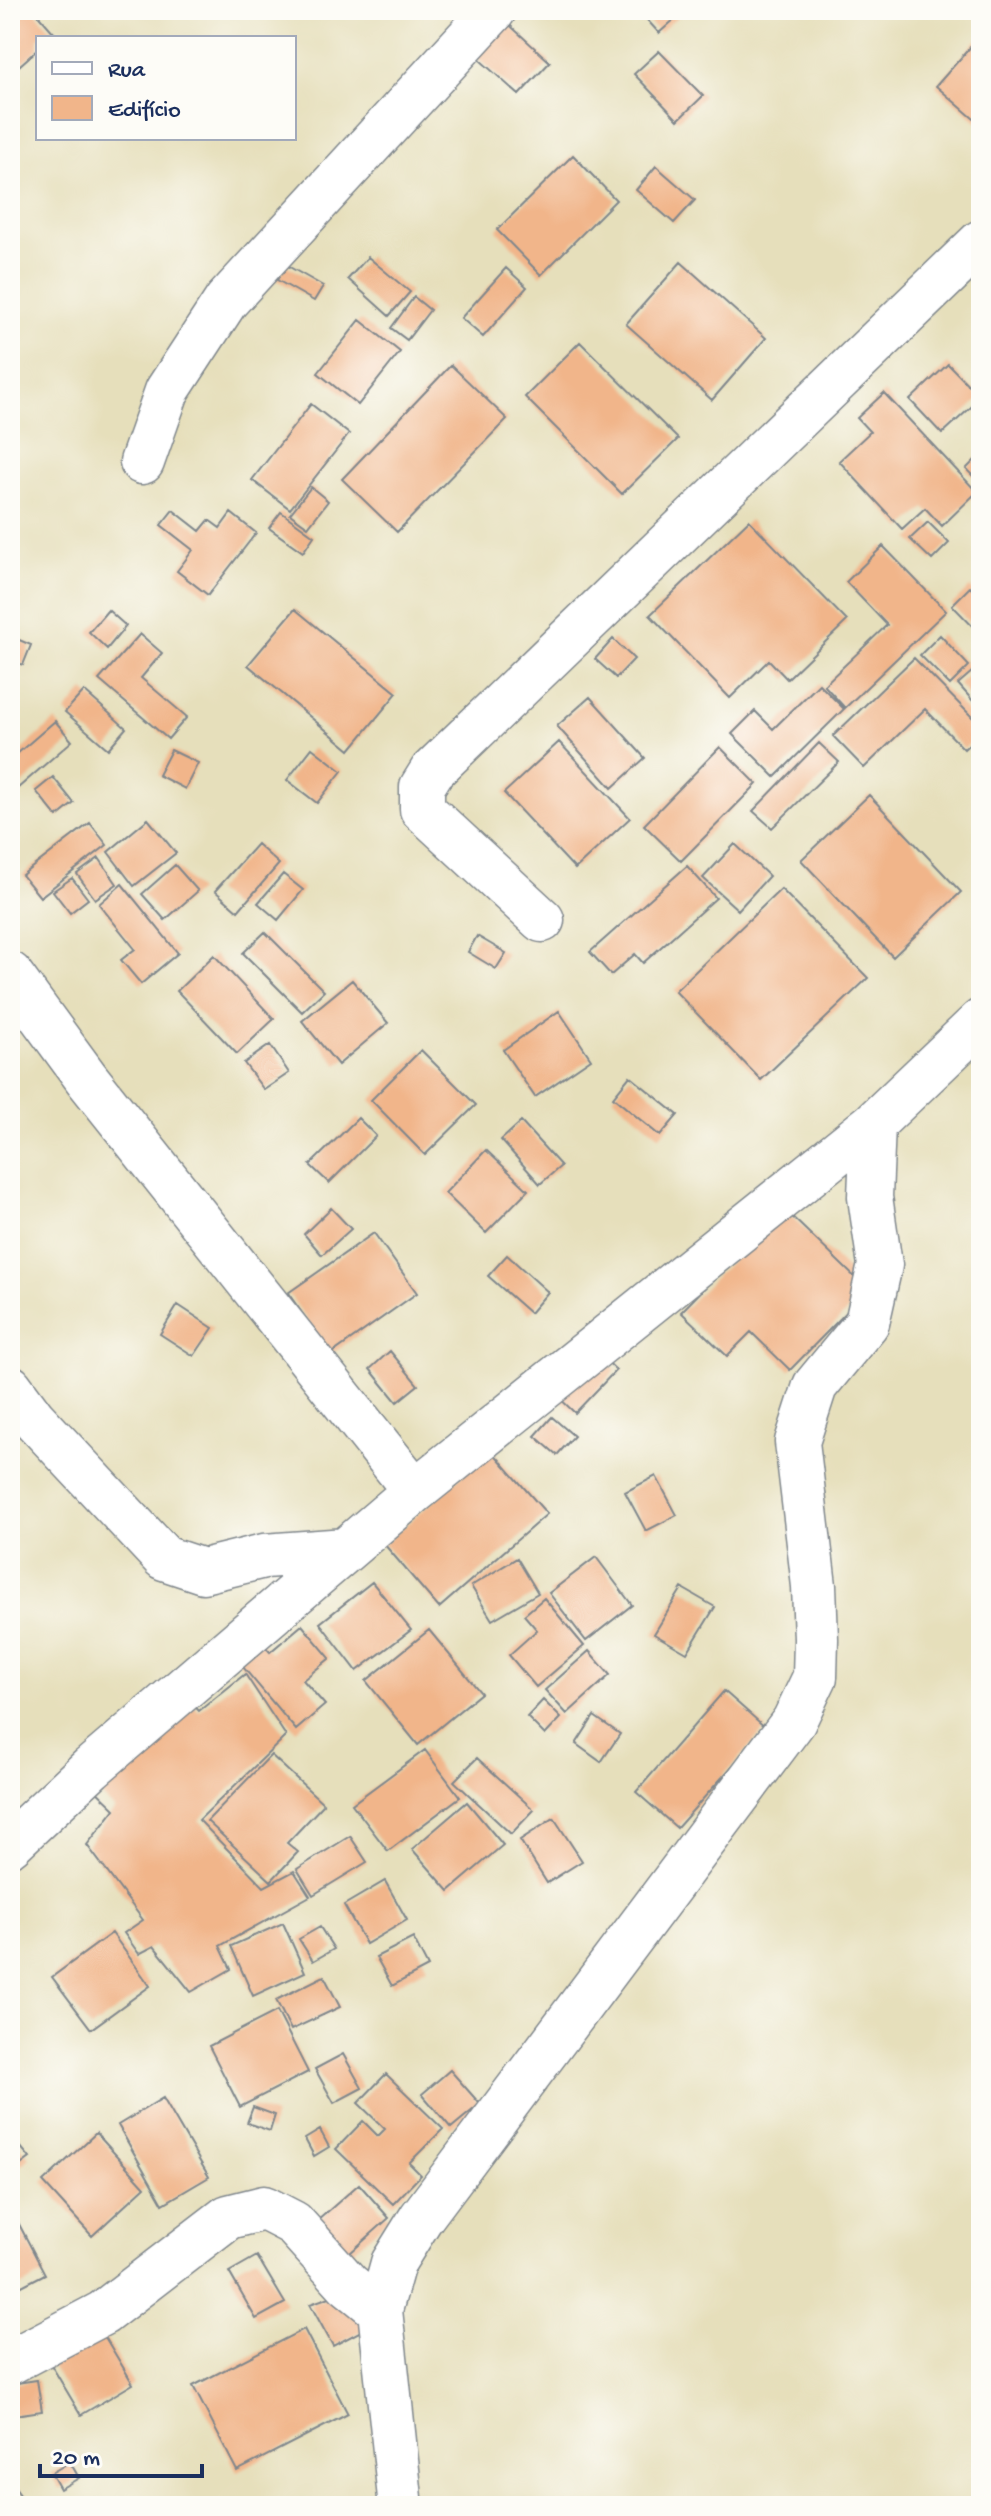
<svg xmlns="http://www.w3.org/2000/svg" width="991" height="2516" font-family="'Gochi Hand',sans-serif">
<rect width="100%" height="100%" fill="#fdfcf7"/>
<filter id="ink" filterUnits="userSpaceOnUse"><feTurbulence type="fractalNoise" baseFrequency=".0125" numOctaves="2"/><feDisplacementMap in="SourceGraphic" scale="16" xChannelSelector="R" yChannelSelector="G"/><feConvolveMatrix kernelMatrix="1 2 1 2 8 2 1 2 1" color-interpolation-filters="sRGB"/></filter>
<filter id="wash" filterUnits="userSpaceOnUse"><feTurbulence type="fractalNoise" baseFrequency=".006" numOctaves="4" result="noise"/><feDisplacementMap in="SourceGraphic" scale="32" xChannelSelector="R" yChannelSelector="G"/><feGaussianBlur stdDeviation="1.8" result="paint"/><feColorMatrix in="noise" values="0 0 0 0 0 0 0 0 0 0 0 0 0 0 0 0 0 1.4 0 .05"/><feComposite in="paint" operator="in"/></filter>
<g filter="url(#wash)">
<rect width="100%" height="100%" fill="#e6dfbb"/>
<g id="blocks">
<path fill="#f1b58a" d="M 10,10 L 34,10 L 55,34 L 51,38 L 38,38 L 38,49 L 10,74 Z
M 638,10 L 685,10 L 659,33 Z
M 502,18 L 550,62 L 519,95 L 471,52 Z
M 981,35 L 981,125 L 936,86 Z
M 659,51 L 703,96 L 678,120 L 634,74 Z
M 573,155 L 616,200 L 541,275 L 497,230 Z
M 656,166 L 695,200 L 674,223 L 636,190 Z
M 368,257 L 410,292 L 389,316 L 348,279 Z
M 681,262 L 766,338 L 712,400 L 626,324 Z
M 286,265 L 323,286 L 314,301 L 277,280 Z
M 506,268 L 527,287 L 483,337 L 461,318 Z
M 414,297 L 430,310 L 407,340 L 391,328 Z
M 360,320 L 400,352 L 358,405 L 318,373 Z
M 580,342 L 678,439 L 622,494 L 525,397 Z
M 948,364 L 981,398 L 942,434 L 910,400 Z
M 451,365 L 507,419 L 397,532 L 342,479 Z
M 884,393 L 977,492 L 942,526 L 925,508 L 902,529 L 839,461 L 870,432 L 857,418 Z
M 311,404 L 349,434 L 290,509 L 252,480 Z
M 981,454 L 981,484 L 966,469 Z
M 311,487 L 328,501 L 308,527 L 290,514 Z
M 173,510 L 200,531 L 209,520 L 220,528 L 231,513 L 256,533 L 208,595 L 177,571 L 193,550 L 161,525 Z
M 281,512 L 314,536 L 303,552 L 269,528 Z
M 749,520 L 847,621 L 787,679 L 769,660 L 730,698 L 650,615 Z
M 928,522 L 949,543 L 932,560 L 910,539 Z
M 883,546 L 946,611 L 845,708 L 824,685 L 887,625 L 846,582 Z
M 970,587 L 981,598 L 981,635 L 952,605 Z
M 295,609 L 397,693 L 350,750 L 248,665 Z
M 108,610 L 126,626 L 107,649 L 89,632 Z
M 140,634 L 162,653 L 141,678 L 187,717 L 168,739 L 99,680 Z
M 940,635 L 969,666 L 950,685 L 920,655 Z
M 10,636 L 31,645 L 23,665 L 10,660 Z
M 613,639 L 634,659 L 616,678 L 595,659 Z
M 914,658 L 981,726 L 981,733 L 964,749 L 925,709 L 864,768 L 833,736 Z
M 981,664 L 981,710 L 958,684 Z
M 819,684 L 844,709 L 775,777 L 732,734 L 755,711 L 773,729 Z
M 84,691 L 126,728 L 108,749 L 65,712 Z
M 590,697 L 645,758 L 612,788 L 557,726 Z
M 55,721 L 72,741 L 10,795 L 10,760 Z
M 559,742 L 630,818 L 575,869 L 504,793 Z
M 819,743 L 839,762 L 772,828 L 753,811 Z
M 720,747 L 757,784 L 681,861 L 644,825 Z
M 312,748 L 342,771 L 317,803 L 287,780 Z
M 171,750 L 198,763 L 185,789 L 158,775 Z
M 53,777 L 74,803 L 57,817 L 36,791 Z
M 869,795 L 961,892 L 893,957 L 801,860 Z
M 148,819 L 176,853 L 134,886 L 108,852 Z
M 90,823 L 107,845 L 40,897 L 22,875 Z
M 257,844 L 279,864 L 238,911 L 215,891 Z
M 735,844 L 769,876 L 738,910 L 703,878 Z
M 99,858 L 117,884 L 95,899 L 77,874 Z
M 175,865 L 198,891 L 165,920 L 142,894 Z
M 687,866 L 716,898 L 643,963 L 635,954 L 611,975 L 590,952 Z
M 283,874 L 303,890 L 278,920 L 258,903 Z
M 72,878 L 88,899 L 70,913 L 53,891 Z
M 122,884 L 178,953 L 141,984 L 121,960 L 135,949 L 99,904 Z
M 781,889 L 868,978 L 761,1080 L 675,991 Z
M 265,932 L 324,991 L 302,1012 L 243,953 Z
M 477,936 L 506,953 L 496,969 L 468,952 Z
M 214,955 L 274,1019 L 237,1054 L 177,991 Z
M 352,980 L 388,1023 L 338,1065 L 302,1021 Z
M 559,1011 L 591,1059 L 535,1097 L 503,1050 Z
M 270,1045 L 289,1073 L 264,1090 L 244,1063 Z
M 421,1050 L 476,1105 L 425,1155 L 371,1100 Z
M 630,1076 L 678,1115 L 660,1136 L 613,1097 Z
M 358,1118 L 376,1136 L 329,1183 L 310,1165 Z
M 521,1122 L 561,1166 L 540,1184 L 501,1140 Z
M 486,1150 L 528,1190 L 486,1233 L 445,1193 Z
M 331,1208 L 351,1229 L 322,1255 L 304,1234 Z
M 783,1208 L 868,1290 L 790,1370 L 751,1332 L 727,1356 L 681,1312 Z
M 374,1233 L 417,1293 L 331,1354 L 288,1293 Z
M 507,1255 L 548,1292 L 530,1313 L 488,1276 Z
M 178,1305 L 213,1328 L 194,1356 L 160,1334 Z
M 594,1349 L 616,1370 L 575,1413 L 552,1391 Z
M 390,1351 L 418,1385 L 397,1402 L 370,1369 Z
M 552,1417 L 574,1436 L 557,1455 L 535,1436 Z
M 491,1450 L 547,1514 L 439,1608 L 384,1544 Z
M 656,1476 L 677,1515 L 646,1531 L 625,1492 Z
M 596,1557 L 632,1605 L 586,1641 L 549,1593 Z
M 517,1558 L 538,1593 L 492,1620 L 471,1586 Z
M 372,1582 L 411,1630 L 357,1671 L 320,1623 Z
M 682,1588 L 715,1607 L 687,1653 L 654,1634 Z
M 544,1598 L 584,1646 L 536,1687 L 509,1655 L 537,1630 L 524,1615 Z
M 302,1625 L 330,1658 L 303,1680 L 325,1705 L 296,1730 L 237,1660 L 260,1641 L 270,1652 Z
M 429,1630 L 481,1693 L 418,1745 L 366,1681 Z
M 589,1651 L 610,1675 L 567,1714 L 545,1690 Z
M 245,1674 L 286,1736 L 199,1820 L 264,1887 L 294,1871 L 310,1896 L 220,1946 L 231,1969 L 191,1992 L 154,1946 L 139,1954 L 124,1933 L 143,1920 L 87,1845 L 115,1809 L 91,1786 L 186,1697 L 199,1711 Z
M 724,1691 L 766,1728 L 677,1828 L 636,1792 Z
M 543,1700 L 561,1718 L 545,1735 L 527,1717 Z
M 594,1716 L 620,1734 L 601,1762 L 576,1744 Z
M 425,1750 L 460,1797 L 388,1851 L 352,1804 Z
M 271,1755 L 324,1804 L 287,1843 L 298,1852 L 271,1881 L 207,1821 Z
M 477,1758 L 534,1810 L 511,1834 L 454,1781 Z
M 467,1802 L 503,1845 L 449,1891 L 412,1849 Z
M 554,1818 L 582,1861 L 547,1883 L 520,1840 Z
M 350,1836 L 367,1862 L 313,1895 L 297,1869 Z
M 385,1881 L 407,1920 L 366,1944 L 344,1905 Z
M 283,1923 L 305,1972 L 253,1996 L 231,1946 Z
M 320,1927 L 334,1949 L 313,1961 L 299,1939 Z
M 112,1933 L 150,1986 L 91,2029 L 52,1977 Z
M 413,1938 L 428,1967 L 392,1986 L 376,1957 Z
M 324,1976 L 340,2007 L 291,2030 L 276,2000 Z
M 277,2011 L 308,2072 L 240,2107 L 209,2046 Z
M 343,2054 L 362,2088 L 334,2103 L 315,2069 Z
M 450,2070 L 480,2104 L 451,2128 L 422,2094 Z
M 386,2074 L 443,2129 L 409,2163 L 421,2175 L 393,2204 L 336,2149 L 363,2121 L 378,2136 L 385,2129 L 358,2103 Z
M 163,2098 L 209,2177 L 163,2204 L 118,2125 Z
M 253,2107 L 275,2115 L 270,2131 L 247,2123 Z
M 320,2130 L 329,2147 L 314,2156 L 305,2139 Z
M 96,2133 L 145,2187 L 92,2236 L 43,2182 Z
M 10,2134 L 30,2158 L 10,2173 Z
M 359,2184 L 389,2218 L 340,2262 L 309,2228 Z
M 10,2207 L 45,2274 L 10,2292 Z
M 257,2256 L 285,2303 L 256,2319 L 229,2272 Z
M 341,2293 L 367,2328 L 333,2346 L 310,2304 Z
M 304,2329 L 348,2414 L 237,2471 L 193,2386 Z
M 102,2332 L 133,2384 L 81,2415 L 50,2363 Z
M 37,2380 L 42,2411 L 14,2415 L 10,2384 Z
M 70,2462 L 79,2478 L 60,2489 L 51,2473 Z
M 10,2481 L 28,2506 L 10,2506 Z"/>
</g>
</g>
<g filter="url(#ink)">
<use href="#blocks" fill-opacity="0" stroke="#80878c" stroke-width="2"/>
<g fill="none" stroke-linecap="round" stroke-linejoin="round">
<defs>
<path id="minor" d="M 142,462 L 167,391 L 226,301 L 494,10
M 542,920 L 422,809 L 422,787 L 432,771 L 981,242
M 10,974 L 87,1079 L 415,1491
M 10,1387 L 33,1418 L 164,1558 L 203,1571 L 264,1556 L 346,1550
M 10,1844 L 91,1768 L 415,1491 L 873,1124 L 981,1021
M 10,2362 L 103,2313 L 228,2217 L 264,2208 L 293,2223 L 348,2284 L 380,2310
M 400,2498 L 380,2310 L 393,2263 L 421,2218 L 794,1721 L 815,1677 L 816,1639 L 814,1586 L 797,1442 L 815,1386 L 867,1323 L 880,1265 L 870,1197 L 873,1124"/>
</defs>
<use href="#minor" stroke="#80878c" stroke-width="47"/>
<use href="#minor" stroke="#fff" stroke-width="44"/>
</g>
</g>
<rect width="991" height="2516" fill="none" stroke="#fdfcf7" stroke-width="40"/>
<rect x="36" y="36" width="260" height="104" fill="#fdfcf7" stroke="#a3aaba" stroke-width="2"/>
<rect x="52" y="62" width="40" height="12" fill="#ffffff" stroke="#a3aaba" stroke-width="2"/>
<text x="108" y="76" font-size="24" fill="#1b2f5e">Rua</text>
<rect x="52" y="96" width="40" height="24" fill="#f1b58a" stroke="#a3aaba" stroke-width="2"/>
<text x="108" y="116" font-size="24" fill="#1b2f5e">Edifício</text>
<path d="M40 2464v12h162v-12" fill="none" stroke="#1b2f5e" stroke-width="4"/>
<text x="52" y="2464" font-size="24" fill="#1b2f5e" stroke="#fdfcf7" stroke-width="6" paint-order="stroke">20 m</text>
</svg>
